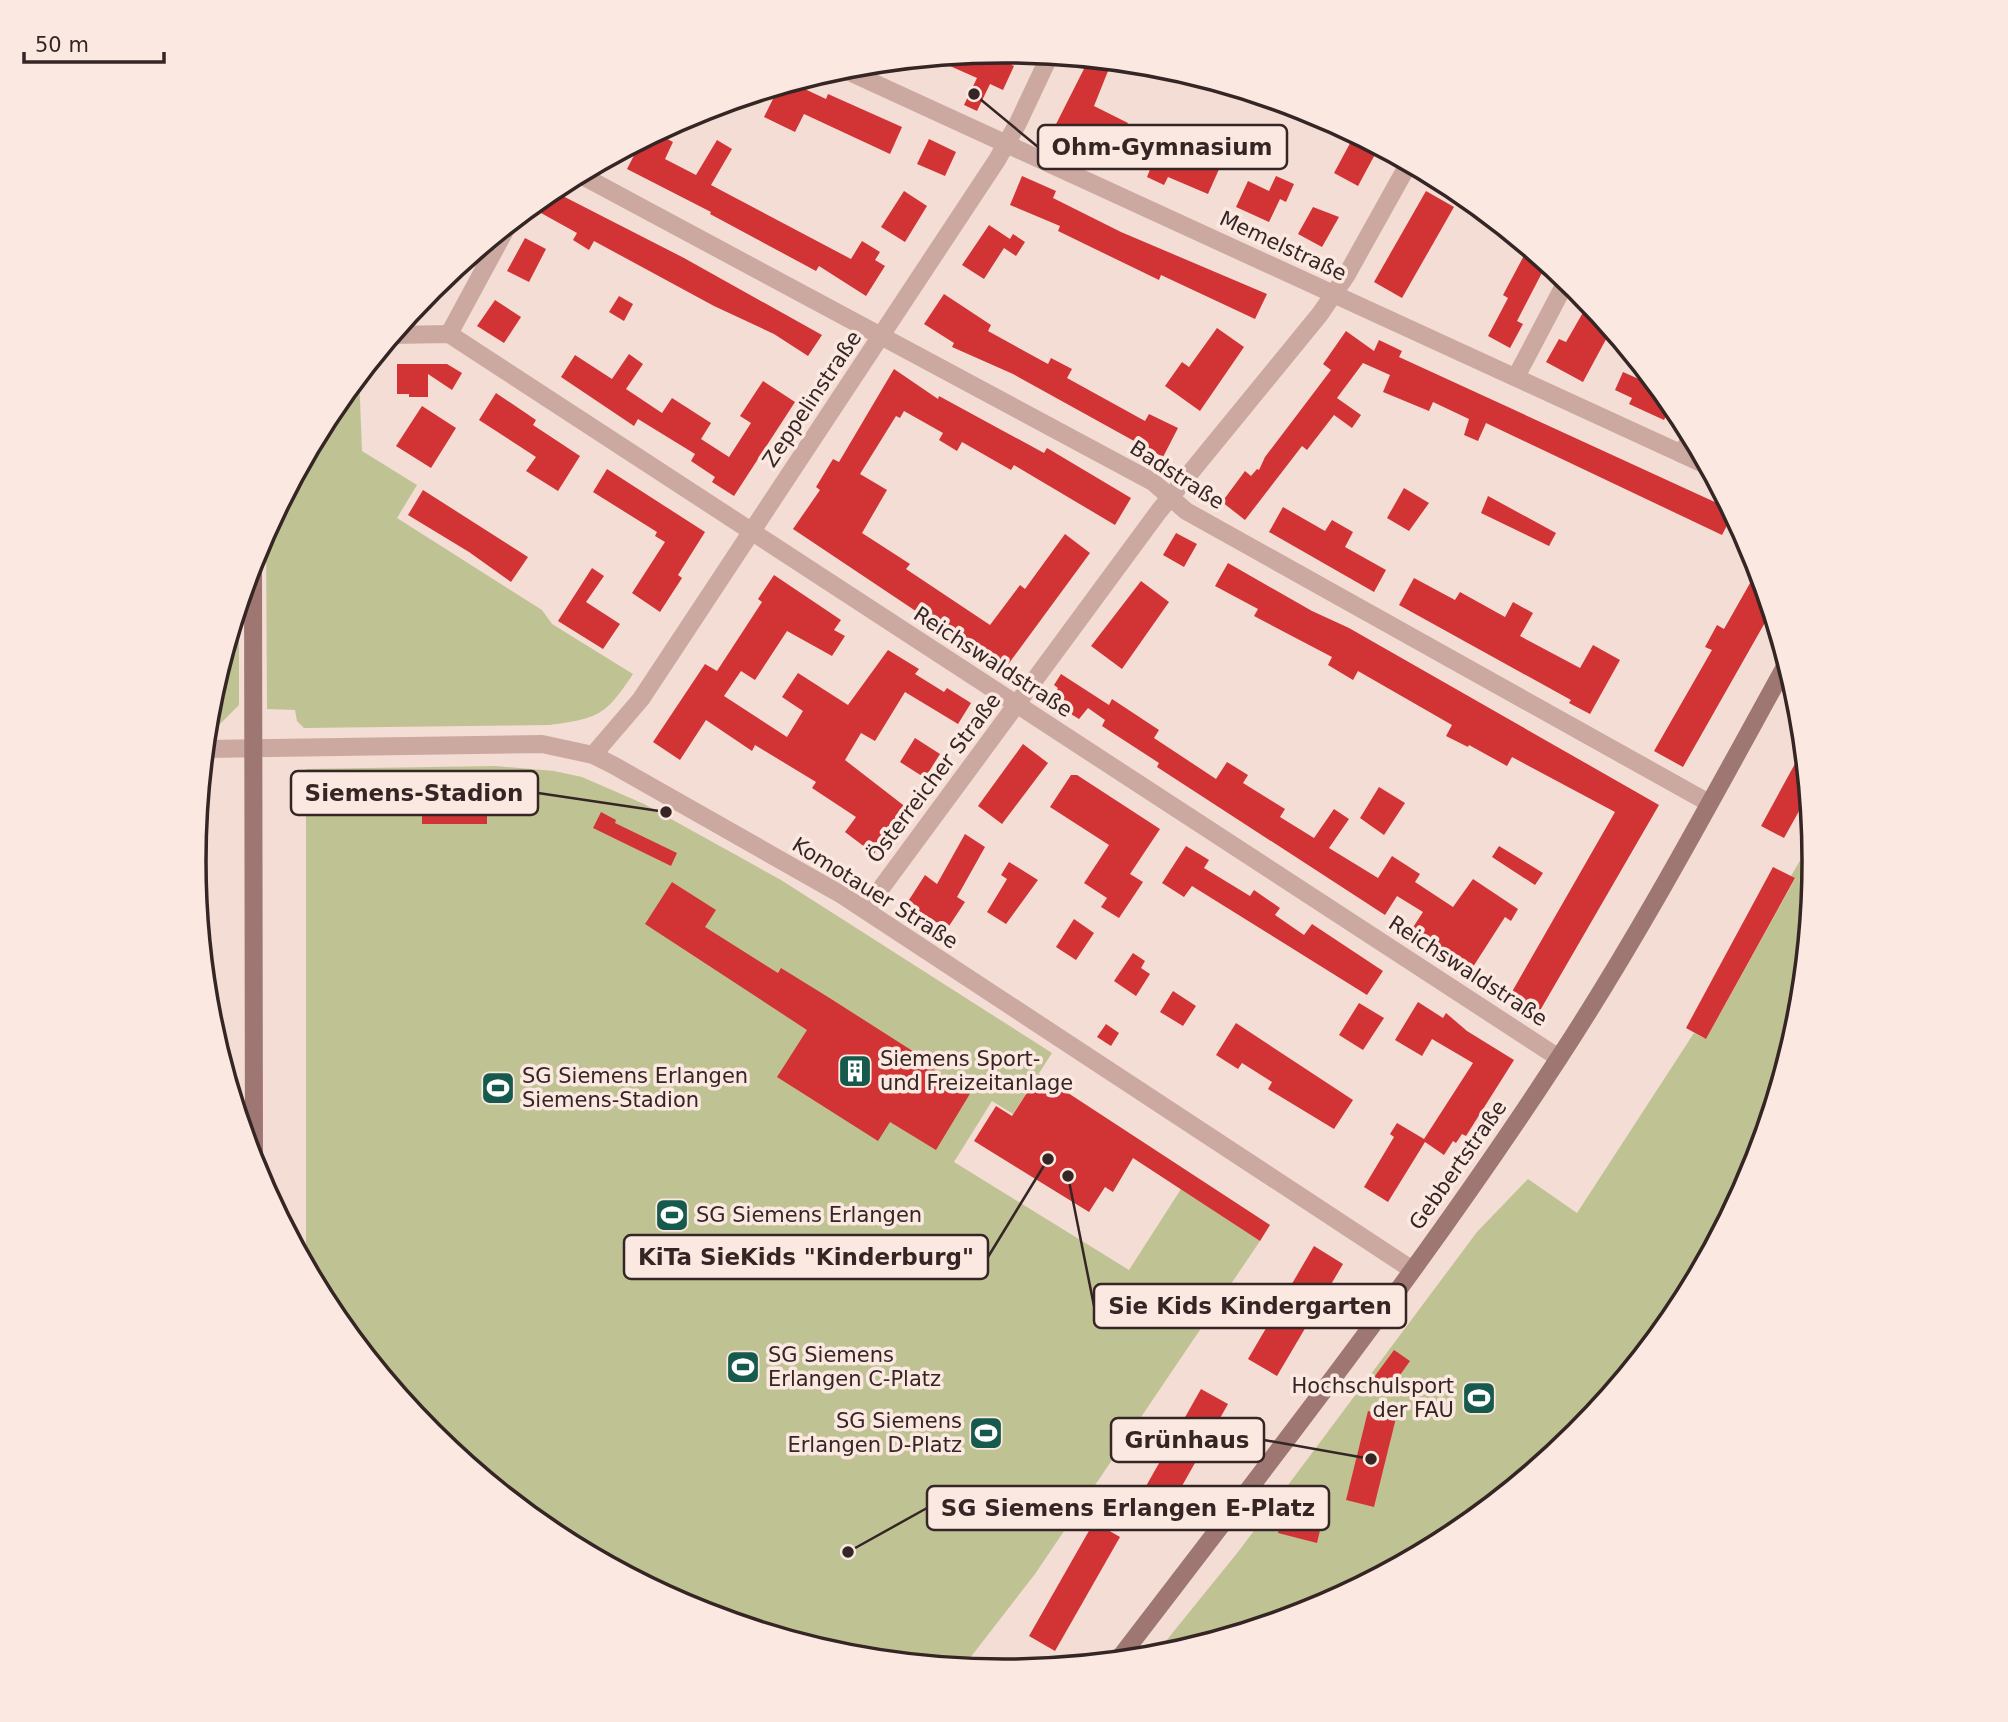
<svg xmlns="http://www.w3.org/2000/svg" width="2008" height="1722" font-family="'DejaVu Sans',sans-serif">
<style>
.green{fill:#bfc394}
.building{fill:#d23435}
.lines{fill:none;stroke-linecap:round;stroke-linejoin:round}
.street{stroke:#cca9a0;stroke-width:18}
.secondary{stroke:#9f7772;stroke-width:18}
.labels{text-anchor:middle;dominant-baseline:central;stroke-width:7;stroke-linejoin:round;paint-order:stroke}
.street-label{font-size:21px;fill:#352524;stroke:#fbe9e1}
.poi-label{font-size:21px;fill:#352524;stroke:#fbe9e1;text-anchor:start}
.rim{fill:none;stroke:#352524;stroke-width:3.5}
.leader{fill:none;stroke:#352524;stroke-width:2.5}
.callout-dot{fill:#352524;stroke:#fbe9e1;stroke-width:2.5}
.callout{fill:#fbe9e1;stroke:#352524;stroke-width:2.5}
.callout-label{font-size:23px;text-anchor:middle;font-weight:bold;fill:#352524}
</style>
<rect width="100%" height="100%" fill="#f3ddd5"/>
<g class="green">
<path d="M359,375L362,451L417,485L397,518L542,610L552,624L633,674C605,716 599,718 550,725L304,728L297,721L295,710L267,709L266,530L331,411Z"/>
<path d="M239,605V705L216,728L207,729L209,703Z"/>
<path d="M495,766L554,771L582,777L644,804L781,880L1052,1053L1013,1114L992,1101L954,1162L1129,1270L1181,1189L1260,1241L1035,1574L963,1667L846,1656L694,1609L554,1534L431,1434L330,1311L306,1265V769Z"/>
<path d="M1812,840L1814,861L1799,1019L1752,1171L1677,1311L1577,1434L1454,1535L1314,1610L1153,1657L1238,1552L1477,1232L1528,1179L1577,1213L1694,1033L1706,1039L1795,879L1791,876Z"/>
</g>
<g class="building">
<path d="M986,53L1014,66L1003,90L990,84L977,111L964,105L977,78L932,58Z"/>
<path d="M1089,59L1112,61L1094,106L1128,123L1126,126L1176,149L1186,126L1209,136L1199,159L1220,167L1208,194L1168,177L1164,185L1147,177L1151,167L1115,150L1109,161L1050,136Z"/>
<path d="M792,83L826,99L828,94L902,127L890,154L804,114L795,132L764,117L779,87Z"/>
<path d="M656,133L673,142L665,159L696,175L717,140L732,149L711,185L851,259L862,241L880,252L875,260L885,266L866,296L819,266L816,271L710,214L711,212L627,169L642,140Z"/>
<path d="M1355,134L1379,147L1358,186L1334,173Z"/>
<path d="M929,139L956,152L945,176L917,164Z"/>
<path d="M1022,176L1056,191L1053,198L1121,232L1267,294L1255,319L1161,275L1159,280L1058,231L1060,226L1010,205Z"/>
<path d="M1276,176L1294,184L1286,202L1280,199L1269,222L1236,207L1248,181L1269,191Z"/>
<path d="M553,191L684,258L822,335L808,356L774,334L714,306L594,241L589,250L573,240L577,233L541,213Z"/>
<path d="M904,191L927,206L905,242L881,227Z"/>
<path d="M1426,191L1454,207L1402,298L1374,282Z"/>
<path d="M1313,207L1339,217L1322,247L1298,234Z"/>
<path d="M989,225L1010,239L1013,234L1025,242L1016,256L1004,248L984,279L962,265Z"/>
<path d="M525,238L546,249L529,282L507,271Z"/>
<path d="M1528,248L1547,263L1517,321L1523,324L1510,348L1488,336L1508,298L1503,295Z"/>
<path d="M944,294L991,325L988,331L1048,364L1051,358L1072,369L1067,378L1145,421L1149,414L1178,428L1163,457L1013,374L952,347L954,343L924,324Z"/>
<path d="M619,296L633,304L624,321L609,312Z"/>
<path d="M495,300L521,317L504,343L477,326Z"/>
<path d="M1589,302L1611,330L1583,382L1546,362L1559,339L1566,342Z"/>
<path d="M1217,328L1244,347L1200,411L1165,386L1182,362L1189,367Z"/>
<path d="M1346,331L1374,351L1379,340L1402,351L1399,357L1730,509L1733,514L1722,535L1486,423L1478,441L1464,435L1469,419L1433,402L1429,411L1383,392L1390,375L1363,363L1337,398L1361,415L1352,428L1334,415L1307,450L1302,446L1245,520L1222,502L1245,471L1251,476L1257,469L1259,470L1265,457L1331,370L1323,364Z"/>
<path d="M629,354L643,364L626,389L662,413L672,398L711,423L701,439L729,457L751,423L740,416L763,381L795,402L734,496L712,482L715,477L691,461L695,454L638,419L634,426L561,377L575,355L612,379Z"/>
<path d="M397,364H447L462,373L452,390L428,374V397H409V394H397Z"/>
<path d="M894,369L938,399L939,396L1044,453L1047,448L1131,498L1115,525L1014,465L1011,470L962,442L957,451L939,440L943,433L904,411L900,418L896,416L860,474L887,490L862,533L910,564L906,569L990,625L1020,585L1025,589L1065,534L1090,553L1004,670L793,529L820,490L816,487L833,459L839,462Z"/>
<path d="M1623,372L1659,388L1672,404L1664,420L1629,404L1632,398L1615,390Z"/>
<path d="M496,393L536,420L533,425L580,456L558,491L526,471L536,457L479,420Z"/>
<path d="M422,406L456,428L431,468L396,446Z"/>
<path d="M607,469L705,532L678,575L682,578L660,612L632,593L665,542L655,536L657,532L593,492Z"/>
<path d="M1404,488L1429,503L1409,531L1387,518Z"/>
<path d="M423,490L528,557L511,582L469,552L408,515Z"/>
<path d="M1488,496L1556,533L1549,546L1481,513Z"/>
<path d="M1283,507L1325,531L1332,520L1353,532L1345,547L1386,570L1374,592L1269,532Z"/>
<path d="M1176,533L1197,544L1184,567L1163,555Z"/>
<path d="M1228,563L1312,611L1349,628L1659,805L1538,1014L1509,997L1615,812L1512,757L1507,766L1469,745L1468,747L1446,736L1452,725L1358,671L1353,680L1328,665L1332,657L1254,616L1258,609L1215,586Z"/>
<path d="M592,568L604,576L586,602L620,624L603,649L558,621Z"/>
<path d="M1758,569L1771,612L1683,767L1654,751L1712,650L1705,647L1717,625L1724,629Z"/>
<path d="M774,575L841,620L834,630L845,636L832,656L787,631L755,680L741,671L724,696L787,737L803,711L782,697L798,673L848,705L888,650L919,669L915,674L944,692L947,688L971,703L958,724L905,692L875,741L861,733L845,760L907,808L874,854L845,832L856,817L812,788L816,782L755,745L752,751L706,720L680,760L653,742L705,664L717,671L762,602L758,599Z"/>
<path d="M1414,578L1455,600L1460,592L1505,617L1513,602L1533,613L1520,636L1580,668L1593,645L1620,660L1590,714L1569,703L1571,700L1399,605Z"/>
<path d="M1141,581L1169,602L1122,669L1091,646Z"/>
<path d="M1061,674L1109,705L1112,699L1159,730L1154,738L1216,779L1227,762L1248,775L1243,783L1285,809L1280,817L1314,838L1334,809L1349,819L1329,848L1378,878L1392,856L1420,874L1415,882L1453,907L1473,879L1518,909L1511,921L1505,917L1471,970L1410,932L1423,912L1397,896L1385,915L1157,767L1159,763L1102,726L1105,720L1088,708L1079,719L1050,701L1058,688L1054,685Z"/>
<path d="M915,738L940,754L925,778L900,762Z"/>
<path d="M1023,744L1048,763L1002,824L978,806Z"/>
<path d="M1803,749L1808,795L1784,838L1761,826Z"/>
<path d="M1071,775H1077L1160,829L1130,874L1143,882L1119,918L1101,907L1107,898L1084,883L1109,845L1050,807Z"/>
<path d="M1379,787L1405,803L1384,835L1360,818Z"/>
<path d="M487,792V824H422V793Z"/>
<path d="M601,812L616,820L615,823L677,853L671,866L593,828Z"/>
<path d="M965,834L985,847L957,897L965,902L947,929L907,903L925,875L937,884Z"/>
<path d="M1186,846L1209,860L1204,868L1250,896L1254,890L1280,908L1275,915L1304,935L1312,924L1383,971L1367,995L1192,886L1184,897L1162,883Z"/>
<path d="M1499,846L1543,873L1535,885L1492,857Z"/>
<path d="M1009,862L1038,880L1006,924L987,912L1007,879L1001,875Z"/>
<path d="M1773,867L1795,878L1706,1039L1686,1028Z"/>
<path d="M672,882L716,910L705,927L778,973L781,968L828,997L933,1064L931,1068L971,1092L936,1150L890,1122L878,1141L777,1077L807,1030L645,924Z"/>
<path d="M1074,919L1094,933L1076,960L1056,947Z"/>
<path d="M1133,953L1145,961L1141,968L1150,974L1136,996L1114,981Z"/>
<path d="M1173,991L1196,1006L1183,1026L1160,1012Z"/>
<path d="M1418,1002L1443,1018L1446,1013L1467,1031L1514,1060L1466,1136L1462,1134L1456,1143L1453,1141L1444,1155L1425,1142L1388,1202L1364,1187L1394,1137L1390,1134L1397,1123L1424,1139L1473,1063L1432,1039L1422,1056L1395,1040Z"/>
<path d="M1359,1003L1384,1018L1363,1050L1339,1035Z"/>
<path d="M1236,1023L1353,1100L1334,1129L1268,1089L1272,1082L1242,1063L1238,1069L1216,1055Z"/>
<path d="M1106,1024L1119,1033L1111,1046L1097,1037Z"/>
<path d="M1039,1074L1270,1225L1260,1241L1133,1158L1113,1192L1105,1187L1089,1212L974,1141L996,1106L1012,1116Z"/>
<path d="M1314,1246L1343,1264L1277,1376L1248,1359Z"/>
<path d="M1394,1350L1410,1361L1385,1396L1369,1384Z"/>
<path d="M1201,1389L1228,1404L1168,1511L1141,1495Z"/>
<path d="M1368,1411L1396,1418L1374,1507L1346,1500Z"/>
<path d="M1285,1508L1323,1518L1317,1543L1278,1533Z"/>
<path d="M1094,1522L1120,1537L1055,1651L1029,1636Z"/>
</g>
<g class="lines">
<g class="street">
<path d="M841,68L1706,465"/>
<path d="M579,174L1153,482L1186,511L1709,803"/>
<path d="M449,334L508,225"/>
<path d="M392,335L449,334L1559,1058"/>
<path d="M1516,377L1567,280"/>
<path d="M1682,454L1691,436"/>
<path d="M205,749L542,744L593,755L613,765L842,895L1411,1269"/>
<path d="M593,755L641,699L997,160L1018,123L1050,55"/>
<path d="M865,910L1159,511L1320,314L1346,276L1409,163"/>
</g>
<g class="secondary">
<path d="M253,559L254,1166"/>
<path d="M1118,1660C1268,1464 1422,1268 1557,1061C1641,933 1713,797 1787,663"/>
</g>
</g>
<defs>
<g id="building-square" transform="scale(1.75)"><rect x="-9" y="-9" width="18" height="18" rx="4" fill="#165a4d" stroke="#fbe9e1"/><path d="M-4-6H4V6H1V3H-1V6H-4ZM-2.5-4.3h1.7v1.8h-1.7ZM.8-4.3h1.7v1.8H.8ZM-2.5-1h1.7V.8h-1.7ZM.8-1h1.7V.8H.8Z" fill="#fff"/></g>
<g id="stadium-square" transform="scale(1.75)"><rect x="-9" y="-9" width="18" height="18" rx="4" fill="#165a4d" stroke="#fbe9e1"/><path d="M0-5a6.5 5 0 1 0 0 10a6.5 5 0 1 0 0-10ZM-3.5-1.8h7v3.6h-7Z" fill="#fff"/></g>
</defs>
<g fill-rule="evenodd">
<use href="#building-square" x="855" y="1071"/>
<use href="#stadium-square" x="498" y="1088"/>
<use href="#stadium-square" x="672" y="1215"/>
<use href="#stadium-square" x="743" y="1367"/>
<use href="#stadium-square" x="1479" y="1398"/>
<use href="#stadium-square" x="986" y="1433"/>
</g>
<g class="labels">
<g class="street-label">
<text transform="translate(1283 246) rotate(25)">Memelstraße</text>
<text transform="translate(812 399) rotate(-56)">Zeppelinstraße</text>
<text transform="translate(1177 475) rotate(33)">Badstraße</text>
<text transform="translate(993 662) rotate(33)">Reichswaldstraße</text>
<text transform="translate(934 778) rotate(-53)">Österreicher Straße</text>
<text transform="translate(875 893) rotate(32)">Komotauer Straße</text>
<text transform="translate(1468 971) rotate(33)">Reichswaldstraße</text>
<text transform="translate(1458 1165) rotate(-55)">Gebbertstraße</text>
</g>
<g class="poi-label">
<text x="880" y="1059">Siemens Sport-<tspan x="880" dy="24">und Freizeitanlage</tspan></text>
<text x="522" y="1076">SG Siemens Erlangen<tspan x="522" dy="24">Siemens-Stadion</tspan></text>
<text x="696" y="1215">SG Siemens Erlangen</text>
<text x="768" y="1355">SG Siemens<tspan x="768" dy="24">Erlangen C-Platz</tspan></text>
<text x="1454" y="1386" text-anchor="end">Hochschulsport<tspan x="1454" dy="24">der FAU</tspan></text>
<text x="962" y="1421" text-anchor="end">SG Siemens<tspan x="962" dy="24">Erlangen D-Platz</tspan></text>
</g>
</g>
<path d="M0 0H2008V1722H0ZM206 861a798 798 0 1 1 1596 0a798 798 0 1 1-1596 0Z" fill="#fbe9e1" fill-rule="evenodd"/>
<path class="rim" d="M206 861a798 798 0 1 1 1596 0a798 798 0 1 1-1596 0Z"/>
<path class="leader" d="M974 94L1038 147M666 812L538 793M1048 1159L988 1257M1068 1176L1094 1306M1371 1459L1264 1440M848 1552L927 1508"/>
<g class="callout-dot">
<circle cx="974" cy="94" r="7"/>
<circle cx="666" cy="812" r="7"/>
<circle cx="1048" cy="1159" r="7"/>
<circle cx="1068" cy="1176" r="7"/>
<circle cx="1371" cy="1459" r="7"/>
<circle cx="848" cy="1552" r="7"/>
</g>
<g class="callout">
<rect x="1038" y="125" width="249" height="44" rx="7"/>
<rect x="291" y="771" width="247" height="44" rx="7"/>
<rect x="624" y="1235" width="364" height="44" rx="7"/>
<rect x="1094" y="1284" width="312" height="44" rx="7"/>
<rect x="1111" y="1418" width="153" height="44" rx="7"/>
<rect x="927" y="1486" width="402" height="44" rx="7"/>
</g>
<g class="callout-label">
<text x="1162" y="155">Ohm-Gymnasium</text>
<text x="414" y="801">Siemens-Stadion</text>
<text x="806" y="1265">KiTa SieKids "Kinderburg"</text>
<text x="1250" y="1314">Sie Kids Kindergarten</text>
<text x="1187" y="1448">Grünhaus</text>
<text x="1128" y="1516">SG Siemens Erlangen E-Platz</text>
</g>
<path d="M24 52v10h140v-10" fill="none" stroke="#352524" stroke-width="3.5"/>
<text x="35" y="52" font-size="21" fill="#352524" stroke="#fbe9e1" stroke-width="5" paint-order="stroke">50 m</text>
</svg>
